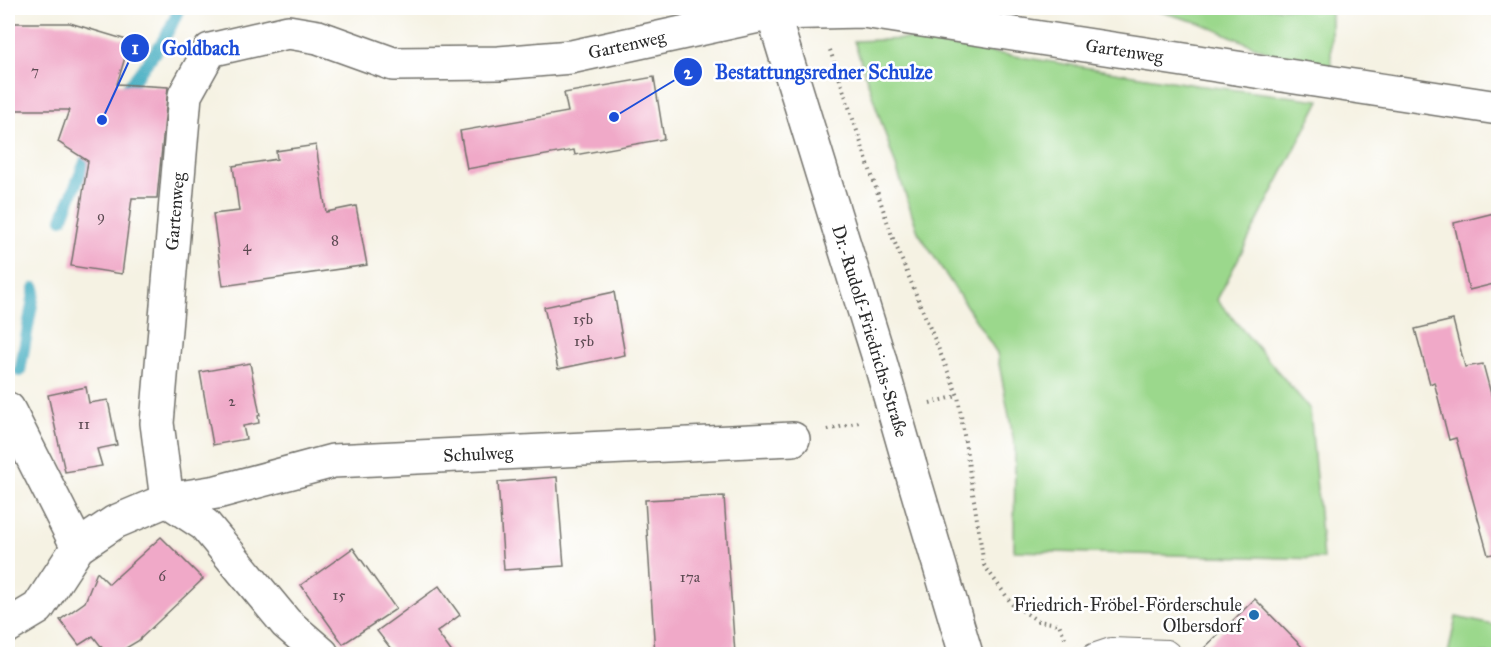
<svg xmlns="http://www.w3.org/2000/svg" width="1506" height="662" font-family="'IM FELL Great Primer',serif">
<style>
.green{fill:#9bd88c;stroke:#63825c;stroke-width:1.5}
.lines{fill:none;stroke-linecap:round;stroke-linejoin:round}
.stream{stroke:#40abbf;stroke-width:12}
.building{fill:#f0a9c8}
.lane-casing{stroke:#72716b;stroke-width:22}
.street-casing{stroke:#72716b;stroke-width:36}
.secondary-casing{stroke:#72716b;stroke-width:36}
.path{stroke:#72716b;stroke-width:4;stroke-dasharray:1.5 4.5;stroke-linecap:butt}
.lane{stroke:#fff;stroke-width:20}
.street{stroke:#fff;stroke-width:33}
.secondary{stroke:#fff;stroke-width:33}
.secondary-bridge-casing{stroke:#72716b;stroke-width:36;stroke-linecap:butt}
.secondary-bridge{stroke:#fff;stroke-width:33}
.poi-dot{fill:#1f6fb2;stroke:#fff;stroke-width:2}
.labels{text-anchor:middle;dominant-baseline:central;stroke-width:5;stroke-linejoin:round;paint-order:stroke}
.number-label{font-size:15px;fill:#5c4a52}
.street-label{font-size:18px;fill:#2b2b2b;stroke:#fff}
.poi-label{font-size:18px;fill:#2b2b2b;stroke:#fff;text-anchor:end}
.leader{fill:none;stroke:#1d4ed8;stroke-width:2}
.callout-dot{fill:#1d4ed8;stroke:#fff;stroke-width:2}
.mark-label{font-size:18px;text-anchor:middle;font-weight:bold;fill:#fff}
.callout-label{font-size:20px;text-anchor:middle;font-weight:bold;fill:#1d4ed8;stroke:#fff;stroke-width:5;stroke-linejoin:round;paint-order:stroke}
</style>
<rect width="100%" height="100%" fill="#fff"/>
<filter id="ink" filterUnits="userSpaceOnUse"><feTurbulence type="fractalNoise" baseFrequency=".0167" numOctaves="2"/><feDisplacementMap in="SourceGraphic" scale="12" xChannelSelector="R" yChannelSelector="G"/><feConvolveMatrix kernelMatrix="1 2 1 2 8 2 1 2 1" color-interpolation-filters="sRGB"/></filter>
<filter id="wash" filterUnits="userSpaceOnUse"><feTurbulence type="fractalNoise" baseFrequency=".008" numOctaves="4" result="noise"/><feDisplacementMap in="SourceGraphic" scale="24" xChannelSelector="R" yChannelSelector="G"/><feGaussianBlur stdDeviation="1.35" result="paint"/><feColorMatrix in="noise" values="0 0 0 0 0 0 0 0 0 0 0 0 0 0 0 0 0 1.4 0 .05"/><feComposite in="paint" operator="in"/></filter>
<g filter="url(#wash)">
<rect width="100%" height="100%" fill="#f5f2e3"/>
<g class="green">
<path d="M1147,8H1331V79L1200,23Z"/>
<path d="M908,39L1196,85L1320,100L1217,300L1310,409L1323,559L1014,551L1015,447L997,353L918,232L854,41Z"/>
<path d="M1456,617L1498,626V654H1448Z"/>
</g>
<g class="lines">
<g class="stream">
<path d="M120,97C143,68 166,43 179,8"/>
<path d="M62,219L92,145"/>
<path d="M20,371L35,288"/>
</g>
</g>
<g id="blocks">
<g class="building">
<path d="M8,23H70L130,41L117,84L168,87L157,198H132L122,274L71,266L88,161L58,142L69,110H8Z"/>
<path d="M654,77L664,139L575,155L574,150L467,169L460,131L568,112L564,93Z"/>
<path d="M316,145L326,212L356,206L367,265L223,286L213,214L239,211L233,166L277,159L276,151Z"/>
<path d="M1498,212V283L1469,290L1454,223Z"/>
<path d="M614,292L625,355L558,369L544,307Z"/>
<path d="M1453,320L1465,367L1483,364L1498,420V553L1488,555L1456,438L1449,440L1434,382L1430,384L1415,329Z"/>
<path d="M250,363L260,415L258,416L259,423L243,426L246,439L213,445L200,372Z"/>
<path d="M86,387L89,403L108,400L117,445L97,449L102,466L65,472L48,395Z"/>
<path d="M557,477L564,566L504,570L498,482Z"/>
<path d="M724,496L735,654H655L645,500Z"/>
<path d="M161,537L203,579L138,641L116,654H107L93,636L79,645L60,620L85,602L97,572L109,584Z"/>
<path d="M353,548L396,609L343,644L301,585Z"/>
<path d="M439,586L460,615L437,632L453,654H395L377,631Z"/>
<path d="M1255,599L1309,654H1198Z"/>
</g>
</g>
</g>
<g filter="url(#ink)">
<use href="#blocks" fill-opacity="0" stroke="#72716b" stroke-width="1.5"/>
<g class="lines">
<g class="lane-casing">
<path id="lane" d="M1093,654L1111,648L1167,650L1172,654"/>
</g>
<g class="street-casing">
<g id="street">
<path d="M8,409L78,547"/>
<path id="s1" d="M167,500L157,423L185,95L210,50L288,32L318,37L393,64L499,63L571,57L773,13L863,11L1498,108"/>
<path d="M167,500L205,525L286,623L322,654"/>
<path id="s2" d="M8,626L38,608L78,547L115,522L167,500L217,492L333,461L793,439"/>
</g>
</g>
<g class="secondary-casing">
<g id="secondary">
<path d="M771,8L879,358"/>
<path d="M910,466L966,654"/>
</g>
</g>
<g class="path">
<path d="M830,50L892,236L958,396L984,565L1012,604L1038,621L1059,624L1066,640"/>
<path d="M930,403L958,396"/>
<path d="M828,430L859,422"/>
</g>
<use href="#lane" class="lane"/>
<use href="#street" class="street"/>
<use href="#secondary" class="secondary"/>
<g class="secondary-bridge-casing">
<path id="secondary-bridge" d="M879,358L910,466"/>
</g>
<use href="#secondary-bridge" class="secondary-bridge"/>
</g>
</g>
<circle class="poi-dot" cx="1254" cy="615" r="6"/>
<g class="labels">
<g class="number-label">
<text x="35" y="71">7</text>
<text x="101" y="216">9</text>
<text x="335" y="240">8</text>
<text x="247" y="246">4</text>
<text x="583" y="319">15b</text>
<text x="584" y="341">15b</text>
<text x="232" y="401">2</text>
<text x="84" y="424">11</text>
<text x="162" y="576">6</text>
<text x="690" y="577">17a</text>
<text x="339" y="595">15</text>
</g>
<g class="street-label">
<text stroke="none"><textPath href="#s1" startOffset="884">Gartenweg</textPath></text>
<text stroke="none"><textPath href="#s1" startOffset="1388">Gartenweg</textPath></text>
<text stroke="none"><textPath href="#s1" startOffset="290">Gartenweg</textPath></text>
<text transform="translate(870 331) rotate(73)">Dr.-Rudolf-Friedrichs-Straße</text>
<text stroke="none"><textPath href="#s2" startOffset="525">Schulweg</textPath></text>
</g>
<g class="poi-label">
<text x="1242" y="605">Friedrich-Fröbel-Förderschule<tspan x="1242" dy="21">Olbersdorf</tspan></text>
</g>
</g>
<path class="leader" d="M102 120L135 48M614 117L688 72"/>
<g class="callout-dot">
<circle cx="102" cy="120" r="6"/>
<circle cx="614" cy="117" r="6"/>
<circle cx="135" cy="48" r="15"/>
<circle cx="688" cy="72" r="15"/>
</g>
<g class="mark-label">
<text x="135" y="54">1</text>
<text x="688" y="79">2</text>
</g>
<g class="callout-label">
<text x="201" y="55">Goldbach</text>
<text x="824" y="79">Bestattungsredner Schulze</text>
</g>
<rect width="1506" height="662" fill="none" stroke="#fff" stroke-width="30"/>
</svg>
